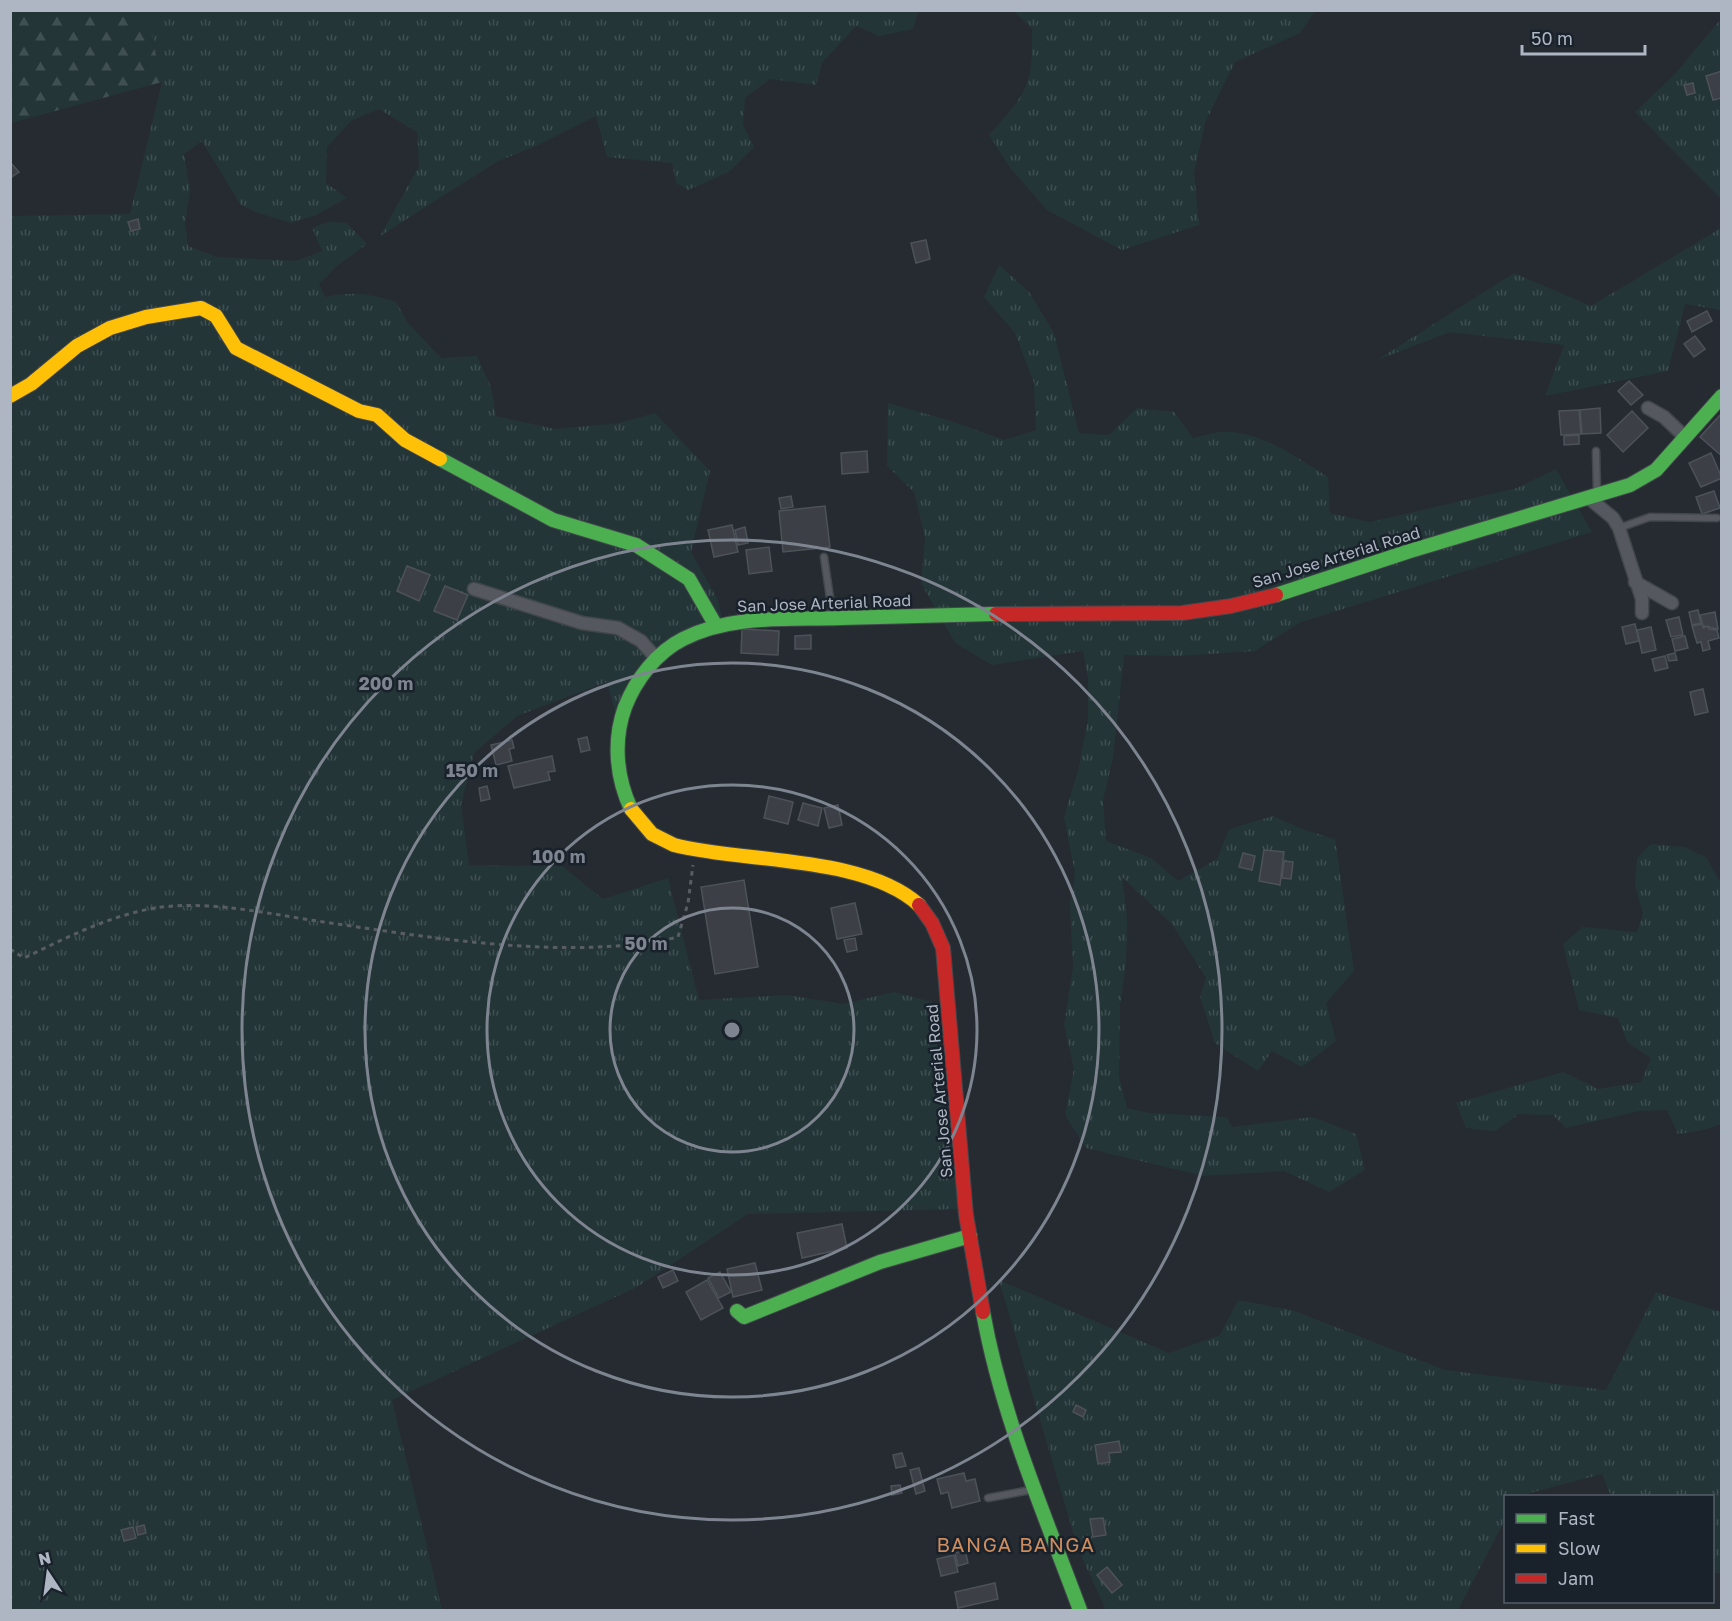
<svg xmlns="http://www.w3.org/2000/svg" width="1732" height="1621" font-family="'Golos Text',sans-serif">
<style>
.grass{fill:url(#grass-tufts)}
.forest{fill:url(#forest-firs)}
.building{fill:#3c4046;stroke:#4d5259;stroke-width:1.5}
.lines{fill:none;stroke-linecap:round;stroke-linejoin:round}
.lane-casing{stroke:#42474c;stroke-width:9}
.street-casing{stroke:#42474c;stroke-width:15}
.fast-casing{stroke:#42474c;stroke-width:16}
.slow-casing{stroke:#42474c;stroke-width:16}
.jam-casing{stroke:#42474c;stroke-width:16}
.path{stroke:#585d63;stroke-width:3;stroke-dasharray:4.5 4.5;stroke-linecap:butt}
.lane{stroke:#55595f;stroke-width:6}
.street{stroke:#55595f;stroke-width:12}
.fast{stroke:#4caf50;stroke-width:14}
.slow{stroke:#ffc107;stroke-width:14}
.jam{stroke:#c62828;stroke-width:14}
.ring{fill:none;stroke:#7e8590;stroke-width:3}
.labels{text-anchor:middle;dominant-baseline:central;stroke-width:5;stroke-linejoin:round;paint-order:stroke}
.street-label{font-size:16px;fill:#aeb6c3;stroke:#19212b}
.quarter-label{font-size:20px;letter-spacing:1.5px;fill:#cf8c5d;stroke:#19212b}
.centre{fill:#7e8590;stroke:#19212b;stroke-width:3}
.ring-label{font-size:18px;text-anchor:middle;font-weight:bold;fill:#7e8590;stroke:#19212b;stroke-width:5;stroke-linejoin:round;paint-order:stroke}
</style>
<defs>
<pattern id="grass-tufts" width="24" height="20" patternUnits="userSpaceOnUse" patternTransform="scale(1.5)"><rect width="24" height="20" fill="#233537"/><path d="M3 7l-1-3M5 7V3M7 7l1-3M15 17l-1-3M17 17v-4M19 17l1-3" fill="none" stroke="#405052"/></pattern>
<pattern id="forest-firs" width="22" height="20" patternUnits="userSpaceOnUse" patternTransform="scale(1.5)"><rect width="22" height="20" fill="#233537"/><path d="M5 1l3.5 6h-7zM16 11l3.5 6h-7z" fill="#405052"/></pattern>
</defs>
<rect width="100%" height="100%" fill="#252b31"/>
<g class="grass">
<path d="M146,11H918L913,29L879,36L856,26L822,63L816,85L770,79L745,98L743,125L754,147L729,172L688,190L676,183L672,163L607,157L596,116L536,146L498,161L380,236L419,166L417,132L379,109L351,121L327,147L326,183L347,198L316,215L291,223L255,212L240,204L202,141L184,154L190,190L185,223L188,246L217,257L296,261L322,251L312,228L328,222L347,223L367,244L337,266L319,284L325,297C352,291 371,294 396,302L408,323L441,358L477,356L491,387L496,416L555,429L619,423L655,413L710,471L691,552L718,600L723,625L656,658L619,727L607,682L517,716L474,753L461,805L469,865L562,866L603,899L668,878L699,1000L787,995L843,1004L894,992L932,1002L960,1209L748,1214L637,1287L392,1400L442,1610H11L10,216L130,214L162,82Z"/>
<path d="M1014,11H1315L1300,33L1235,62L1205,123L1194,173L1199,225L1122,250L1047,210L1011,169L989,135C1027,92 1033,88 1032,29Z"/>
<path d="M1721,19V199L1635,112L1674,75Z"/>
<path d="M1721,228V310L1685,304L1668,371L1545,396L1564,345L1450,332L1377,360L1514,273L1591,306Z"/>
<path d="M999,265L1029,292L1054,333L1079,433L1109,435L1137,408L1174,412L1193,438C1202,436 1211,433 1220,432C1259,429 1297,458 1328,477L1330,513L1370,522L1517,488L1556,469L1592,532L1301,622L1255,651L1181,656L1124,655L1113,758L1103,800L1106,841L1151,858L1178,881L1217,859L1229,829L1273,816L1305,830L1335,839L1354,971L1326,1003L1336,1041L1302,1067L1272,1051L1258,1071L1215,1043L1200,997L1206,978L1172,924L1122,877L1127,917L1126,962L1120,1006L1119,1076L1127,1108L1149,1113L1226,1117L1232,1127L1313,1117L1356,1134L1365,1170L1329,1192L1284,1171L1204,1176L1086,1148L1065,1115L1074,1069L1064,1025L1073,967L1070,904L1075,874L1064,817L1079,767L1088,719V679L1083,651L992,665L955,643L921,583L925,537L914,492L887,466L888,403L954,422L1004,440L1036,430L1034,383L1015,333L984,297Z"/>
<path d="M1651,844L1684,847L1706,857L1721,884V1124L1704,1130L1678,1134L1667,1110L1639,1111L1566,1128L1553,1115L1519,1114L1495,1131L1466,1128L1456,1103L1563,1072L1598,1089L1641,1082L1651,1058L1627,1042L1618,1018L1579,1010L1563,944L1583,927L1637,932L1643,914L1635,885L1637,858Z"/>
<path d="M999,1280L1169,1353L1220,1335L1238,1300L1292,1310L1445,1370L1606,1390L1656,1292L1721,1312V1573H1713L1712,1496H1611L1602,1474L1518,1496H1506L1505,1520L1458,1610H1106L1078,1549Z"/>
</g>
<path class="forest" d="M11,10L146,11L162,82L11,123Z"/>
<g class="building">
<path d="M1722,71V98L1713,100L1706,76Z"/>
<path d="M1693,83L1695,93L1687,95L1684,85Z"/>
<path d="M10,162L19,172L10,178Z"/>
<path d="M138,219L140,229L131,231L128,222Z"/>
<path d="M926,240L930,259L916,263L911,243Z"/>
<path d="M1707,311L1712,321L1692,332L1687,321Z"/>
<path d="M1695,336L1705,349L1694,357L1684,344Z"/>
<path d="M1629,381L1643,395L1631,405L1618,391Z"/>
<path d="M1600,408L1601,433L1582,434L1580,410Z"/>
<path d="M1579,410L1581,434L1561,435L1559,411Z"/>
<path d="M1632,411L1648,428L1623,452L1607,435Z"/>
<path d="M1722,413V456L1700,437Z"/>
<path d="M1579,435V444L1564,445V436Z"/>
<path d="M867,451L868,472L842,474L841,453Z"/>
<path d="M1711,453L1722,478L1701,487L1689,463Z"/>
<path d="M1714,491L1720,508L1702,514L1696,497Z"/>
<path d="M791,496L793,507L781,509L779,498Z"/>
<path d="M825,506L830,547L783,552L779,511Z"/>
<path d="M732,525L738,552L714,557L708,530Z"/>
<path d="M745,527L748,543L738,545L735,530Z"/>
<path d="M769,547L772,571L749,574L746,550Z"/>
<path d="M407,566L430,575L419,601L397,591Z"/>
<path d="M445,586L468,595L457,620L434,611Z"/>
<path d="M1698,610L1701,623L1692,625L1689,612Z"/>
<path d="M1715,612L1718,629L1703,626L1700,615Z"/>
<path d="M1679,617L1683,635L1671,637L1666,620Z"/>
<path d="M1635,624L1639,641L1626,644L1622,627Z"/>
<path d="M1702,624L1703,628L1708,626L1709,629L1717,630L1719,638L1708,641L1710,649L1703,651L1701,642L1697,643L1692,626Z"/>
<path d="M1651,627L1656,650L1642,653L1637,630Z"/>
<path d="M742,629L779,631L778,655L741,653Z"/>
<path d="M811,635V649H795V636Z"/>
<path d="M1685,636L1688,648L1675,651L1672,639Z"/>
<path d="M1675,653L1677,660L1669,661L1667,655Z"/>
<path d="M1665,656L1668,668L1655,671L1652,659Z"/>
<path d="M1703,689L1708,712L1695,715L1690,692Z"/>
<path d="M587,737L590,750L581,752L578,739Z"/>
<path d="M512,740L514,748L509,749L512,761L496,765L491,745Z"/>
<path d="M552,756L555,771L548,772L550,780L514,788L508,766Z"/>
<path d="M487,786L490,799L481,801L479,788Z"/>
<path d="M769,796L793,802L788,824L764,818Z"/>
<path d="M803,803L822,808L818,826L798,820Z"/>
<path d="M838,805L842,825L829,828L824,808Z"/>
<path d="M1264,850L1284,852L1280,885L1259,881Z"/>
<path d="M1243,853L1255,856L1252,870L1239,867Z"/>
<path d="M1284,861L1293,862L1291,879L1282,878Z"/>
<path d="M744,880L758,967L715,974L701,887Z"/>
<path d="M855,903L862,934L837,939L831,908Z"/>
<path d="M855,938L857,950L847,952L844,940Z"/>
<path d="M842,1224L847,1248L802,1258L797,1233Z"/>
<path d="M755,1263L762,1290L733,1297L727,1269Z"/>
<path d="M673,1270L678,1281L663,1288L658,1277Z"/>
<path d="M720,1272L731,1292L719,1298L708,1278Z"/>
<path d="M707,1280L723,1308L701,1320L686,1292Z"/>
<path d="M1076,1405L1086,1410L1083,1417L1073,1412Z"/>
<path d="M1119,1441L1121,1452L1109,1453L1110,1462L1098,1464L1095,1445Z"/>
<path d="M902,1453L906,1466L896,1468L893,1455Z"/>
<path d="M919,1468L925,1491L916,1494L910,1470Z"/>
<path d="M964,1473L966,1481L975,1479L980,1501L952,1508L948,1492L941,1494L937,1479Z"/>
<path d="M900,1485L902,1493L892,1495L891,1486Z"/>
<path d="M1103,1518L1106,1535L1093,1537L1090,1519Z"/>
<path d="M144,1525L146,1533L138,1535L136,1527Z"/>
<path d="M133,1527L136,1538L124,1541L121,1530Z"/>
<path d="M965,1550L968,1563L958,1566L955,1553Z"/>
<path d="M954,1555L958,1572L941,1576L937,1559Z"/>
<path d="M1107,1567L1122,1585L1112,1593L1097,1575Z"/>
<path d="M995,1583L998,1599L958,1608L955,1592Z"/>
</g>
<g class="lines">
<g class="lane-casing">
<g id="lane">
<path d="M1596,451L1597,493"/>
<path d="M1619,528L1650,517L1717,518"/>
<path d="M824,557L833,618"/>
<path d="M988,1498L1031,1490"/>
</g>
</g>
<g class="street-casing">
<g id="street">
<path d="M1648,408L1664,417L1685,437"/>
<path d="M1590,499L1613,518L1619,528L1642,599V613"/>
<path d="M1635,582L1672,603"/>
<path d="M474,589L582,623L618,628L641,641L656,658"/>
</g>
</g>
<g class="fast-casing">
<g id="fast">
<path d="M440,459L553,520L636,545L689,579L716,626"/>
<path d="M1276,595L1410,551L1630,485L1656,470L1722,396"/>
<path d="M631,809C616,777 613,740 625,707C636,679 657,652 683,639C731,614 789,620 841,618C892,617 944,615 996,614"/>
<path d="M737,1311L744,1317L880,1262L970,1236"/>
<path d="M983,1312C1001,1414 1044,1513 1080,1610"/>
</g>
</g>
<g class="slow-casing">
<g id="slow">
<path d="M10,396L31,384L77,346L110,328L146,317L201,308L216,316L236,348L359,411L377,415L405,440L440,459"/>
<path d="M631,809L652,834L674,845C744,863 864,855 919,905"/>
</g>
</g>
<g class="jam-casing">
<g id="jam">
<path d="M996,614L1182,613L1231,606L1276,595"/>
<path d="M919,905L932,923L943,948L966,1215L983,1312"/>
</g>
</g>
<path class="path" d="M10,949L24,958C66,938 108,916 155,908C208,900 264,913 317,921C428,937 568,962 678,937L688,903L693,865"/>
<use href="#lane" class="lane"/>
<use href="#street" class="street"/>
<use href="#fast" class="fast"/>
<use href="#slow" class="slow"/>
<use href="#jam" class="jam"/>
</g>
<g class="ring">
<circle cx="732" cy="1030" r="122"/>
<circle cx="732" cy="1030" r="245"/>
<circle cx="732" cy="1030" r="367"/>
<circle cx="732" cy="1030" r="490"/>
</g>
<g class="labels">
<g class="street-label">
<text transform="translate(1336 557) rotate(-17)">San Jose Arterial Road</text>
<text transform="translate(824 603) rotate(-2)">San Jose Arterial Road</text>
<text transform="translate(939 1091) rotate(-95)">San Jose Arterial Road</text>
</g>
<g class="quarter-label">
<text x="1016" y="1544">BANGA BANGA</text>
</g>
</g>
<circle cx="732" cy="1030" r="9" class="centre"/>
<g class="ring-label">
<text x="386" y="690">200 m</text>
<text x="472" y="777">150 m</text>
<text x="559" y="863">100 m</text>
<text x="646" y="950">50 m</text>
</g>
<rect width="1732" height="1621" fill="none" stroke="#aeb6c3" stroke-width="24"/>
<rect x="1504" y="1495" width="210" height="108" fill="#19212b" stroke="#555d68" stroke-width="1.5"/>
<rect x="1516" y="1514" width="30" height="9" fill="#4caf50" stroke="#555d68" stroke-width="1.5"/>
<text x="1558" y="1525" font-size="18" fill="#aeb6c3">Fast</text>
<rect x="1516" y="1544" width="30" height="9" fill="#ffc107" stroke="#555d68" stroke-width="1.5"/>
<text x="1558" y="1555" font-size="18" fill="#aeb6c3">Slow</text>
<rect x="1516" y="1574" width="30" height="9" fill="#c62828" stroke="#555d68" stroke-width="1.5"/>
<text x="1558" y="1585" font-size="18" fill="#aeb6c3">Jam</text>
<g transform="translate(48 1573) rotate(347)" stroke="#19212b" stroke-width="4.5" paint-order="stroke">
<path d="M0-4.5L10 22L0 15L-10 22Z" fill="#aeb6c3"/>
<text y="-9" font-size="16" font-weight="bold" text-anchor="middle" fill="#aeb6c3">N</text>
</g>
<path d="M1522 45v9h123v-9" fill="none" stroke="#aeb6c3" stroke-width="3"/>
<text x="1531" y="45" font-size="18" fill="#aeb6c3" stroke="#19212b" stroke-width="4.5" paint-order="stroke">50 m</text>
</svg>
